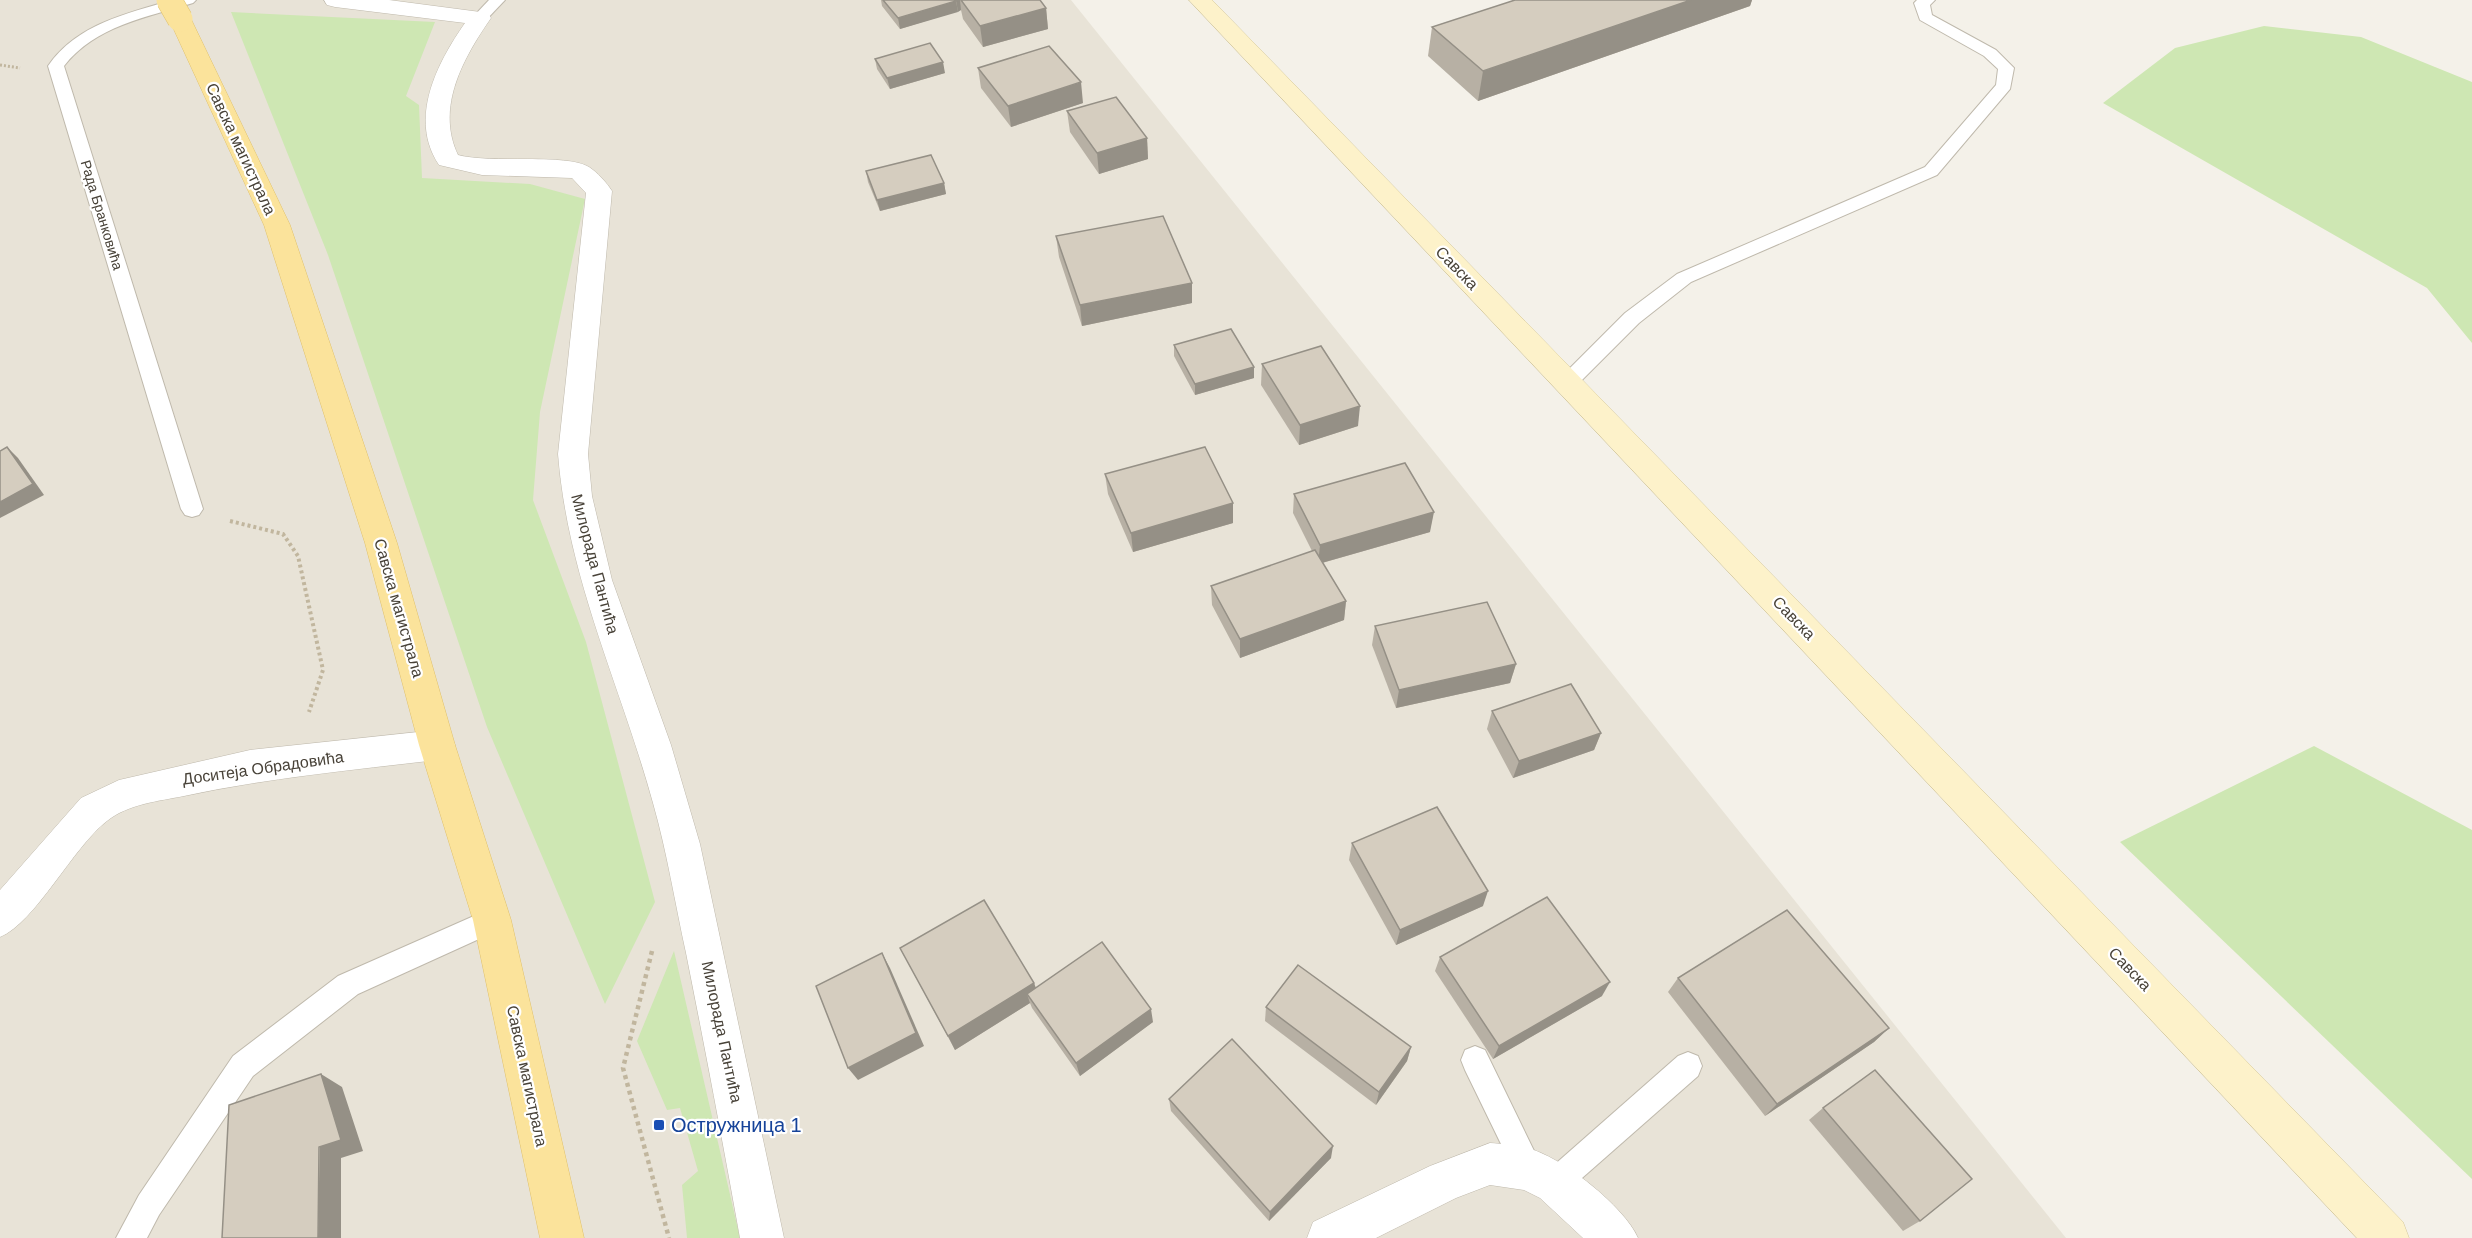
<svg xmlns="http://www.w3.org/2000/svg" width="2472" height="1238" font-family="Helvetica,sans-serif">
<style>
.residential{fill:#e8e3d7}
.green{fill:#cee7b3}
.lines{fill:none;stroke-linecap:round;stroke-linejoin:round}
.lane-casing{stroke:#bfb9ac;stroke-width:2}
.street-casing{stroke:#bfb9ac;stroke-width:1}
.secondary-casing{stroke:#d2c69a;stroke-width:1}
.primary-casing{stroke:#e0c16b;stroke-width:1}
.path-far2{stroke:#c1b69e;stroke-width:3;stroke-dasharray:2 2;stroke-linecap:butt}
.path-far1{stroke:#c1b69e;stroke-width:4;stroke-dasharray:3 3;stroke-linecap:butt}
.path{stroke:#c1b69e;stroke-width:4.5;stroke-dasharray:4 4;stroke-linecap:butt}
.lane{fill:#fff;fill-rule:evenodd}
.street{fill:#fff;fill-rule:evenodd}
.secondary{fill:#fdf2ca;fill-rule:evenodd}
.primary{fill:#fbe39b;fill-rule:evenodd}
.primary-bridge-casing{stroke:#e0c16b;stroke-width:26;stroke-linecap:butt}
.primary-bridge{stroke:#fbe39b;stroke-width:25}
.wall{fill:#b7b0a4}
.shaded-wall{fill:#959086}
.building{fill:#d5cdbf;stroke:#959086;stroke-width:1.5}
.transit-dot{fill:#1a4fb4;stroke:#fff;stroke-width:2}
.labels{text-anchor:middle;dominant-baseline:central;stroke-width:4.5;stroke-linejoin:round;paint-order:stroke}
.far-street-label{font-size:14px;fill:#484238;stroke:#fff}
.street-label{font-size:16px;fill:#484238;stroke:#fff}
.near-transit-label{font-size:20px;fill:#164399;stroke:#fff;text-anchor:start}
</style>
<rect width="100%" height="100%" fill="#f4f1e9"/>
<path class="residential" d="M0,0H1071L2066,1238H0Z"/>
<g class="green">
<path d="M231,12L435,22L406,96L419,105L422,178L530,184L585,199L540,412L533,500L586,642L655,902L605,1004L487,727L328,255Z"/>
<path d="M2264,26L2361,37L2472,82V343L2427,288L2103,103L2175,48Z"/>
<path d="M2314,746L2472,830V1179L2120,842Z"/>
<path d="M674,951L740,1238H687L682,1185L698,1171L680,1108L667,1110L637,1041Z"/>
</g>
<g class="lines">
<g class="lane-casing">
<g id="lane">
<path d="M172,0H196L193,3C147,17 95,26 64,66L203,509L199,515L192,517L185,515L181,509L48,66C77,24 126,14 172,0Z"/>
<path d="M489,0H505L485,21H475L472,18Z"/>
<path d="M1917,0H1935L1930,5L1932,15L1996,50L2014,68L2010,89L1937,175L1691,282L1639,323L1574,388H1560L1557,383L1560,378L1625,313L1677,274L1925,167L1996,85L1998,69L1984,56L1920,20L1914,3Z"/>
<path d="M492,908L501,911L505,920L501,929L358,994L253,1076L159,1215L147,1238H116L139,1195L233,1056L338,976Z"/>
<path d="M1475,1046L1485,1050L1538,1159L1543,1169L1538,1179L1528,1184L1518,1179L1465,1070L1461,1060L1465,1050Z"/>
<path d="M1688,1052L1698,1056L1702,1066L1698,1076L1565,1193L1555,1198L1545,1193L1540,1183L1545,1173L1678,1056Z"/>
</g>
</g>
<g class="street-casing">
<g id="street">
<path d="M324,0H389L488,13L491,18C464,57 435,107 458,155C491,164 566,153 589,167C597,172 607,183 612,191L588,454L592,496L612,580L671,745L700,844L784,1238H740C723,1143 705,1048 686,953C675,903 667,852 653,803C620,683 568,580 558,454L586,193L572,178L482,175L439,165C408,119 437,63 465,23L335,7L327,5Z"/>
<path d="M437,730L449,734L455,745L449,756L437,760C352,770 268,778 184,796C159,801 128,804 107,821C73,847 35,923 0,937V890L81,798L119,780L250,750Z"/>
<path d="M1490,1143C1502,1144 1516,1145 1527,1148C1561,1156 1625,1207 1638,1238H1583L1540,1198L1524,1190L1490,1185L1456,1198L1376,1238H1307L1313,1222L1430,1166Z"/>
</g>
</g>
<g class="secondary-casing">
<path id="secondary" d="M1189,0H1212L2403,1222L2409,1238H2357Z"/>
</g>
<g class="primary-casing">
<path id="primary" d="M180,12L188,14L191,19L290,225L397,543L455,745L511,920L584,1238H540L473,920L419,745L365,543L264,225L169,19L172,14Z"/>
</g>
<path class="path-far2" d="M0,65L20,68"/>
<path class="path-far1" d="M230,521L283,534L298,556L323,670L309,712"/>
<path class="path" d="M652,951L623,1068L669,1238"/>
<use href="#lane" class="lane"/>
<use href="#street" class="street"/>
<use href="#secondary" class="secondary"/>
<use href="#primary" class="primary"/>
<g class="primary-bridge-casing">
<path id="primary-bridge" d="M169,0L180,19"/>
</g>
<use href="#primary-bridge" class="primary-bridge"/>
</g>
<g class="wall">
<path d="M881,0H1040L1046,8L1048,29L983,47L963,19L961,10L900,29L882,6Z"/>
<path d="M1515,0H1752L1750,6L1478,101L1428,56L1432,27Z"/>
<path d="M875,59L945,73L890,89L877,69Z"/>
<path d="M978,68L1083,103L1011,127L981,88Z"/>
<path d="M1067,111L1147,138L1148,159L1099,174L1070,132Z"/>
<path d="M866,171L944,183L946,194L880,211L868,182Z"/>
<path d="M1056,236L1192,283V303L1082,326L1059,257Z"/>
<path d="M1174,345L1254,378L1195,395L1174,356Z"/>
<path d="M1262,364L1358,426L1299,445L1261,385Z"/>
<path d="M1105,474L1233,523L1133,552L1108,494Z"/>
<path d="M1294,494L1430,532L1322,563L1346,601L1344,620L1240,658L1212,605L1211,586L1312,551L1293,513Z"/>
<path d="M1375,626L1516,664L1510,683L1396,708L1372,645Z"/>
<path d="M1492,711L1601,733L1594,750L1513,778L1487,729Z"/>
<path d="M1352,843L1483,906L1396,945L1349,860Z"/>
<path d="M900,948L1034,983L1036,988L1153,1022L1080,1076L1032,1008L1030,1003L955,1050Z"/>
<path d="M1440,957L1602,996L1493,1059L1435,971Z"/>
<path d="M1678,978L1889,1028L1874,1042L1765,1116L1668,992Z"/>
<path d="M1266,1007L1411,1047L1407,1061L1376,1105L1265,1021Z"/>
<path d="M1169,1099L1331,1158L1269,1221L1171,1111Z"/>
<path d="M1823,1108L1920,1221L1903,1231L1809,1120Z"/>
</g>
<g class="shaded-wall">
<path d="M956,0H960L961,10L958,12Z"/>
<path d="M1691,0H1752L1750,6L1478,101L1483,71Z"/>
<path d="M956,1L958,12L900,29L898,18Z"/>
<path d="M1046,8L1048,29L983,47L980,26Z"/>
<path d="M943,62L945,73L890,89L887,78Z"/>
<path d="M1081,82L1083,103L1011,127L1008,106Z"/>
<path d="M1147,138L1148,159L1099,174L1097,153Z"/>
<path d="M944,183L946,194L880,211L877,200Z"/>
<path d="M1192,283V303L1082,326L1080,305Z"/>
<path d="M1254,367V378L1195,395V384Z"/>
<path d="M1360,406L1358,426L1299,445L1300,425Z"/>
<path d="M7,447L18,458L44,495L0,518V502Z"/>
<path d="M1233,503V523L1133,552L1131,533Z"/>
<path d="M1434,512L1430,532L1318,564L1320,545Z"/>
<path d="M1346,601L1344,620L1240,658V639Z"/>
<path d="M1516,664L1510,683L1396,708L1399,690Z"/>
<path d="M1601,733L1594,750L1513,778L1519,761Z"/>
<path d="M1488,891L1483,906L1396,945L1400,930Z"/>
<path d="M882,953L890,968L924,1046L858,1080L848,1068Z"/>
<path d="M1610,982L1602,996L1493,1059L1499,1046Z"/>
<path d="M1034,983L1039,998L1027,994L1030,1003L955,1050L948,1036Z"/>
<path d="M1151,1009L1153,1022L1080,1076L1076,1063Z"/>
<path d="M1889,1028L1874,1042L1765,1116L1777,1104Z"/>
<path d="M1411,1047L1407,1061L1376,1105L1379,1092Z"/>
<path d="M321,1074L342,1087L363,1151L341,1158V1238H318Z"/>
<path d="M1333,1146L1331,1158L1269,1221L1270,1212Z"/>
</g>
<g class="building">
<path d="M883,0H955L956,1L898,18Z"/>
<path d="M961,0H1040L1046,8L980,26Z"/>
<path d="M1515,0H1691L1483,71L1432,27Z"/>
<path d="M930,43L943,62L887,78L875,59Z"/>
<path d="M1049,46L1081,82L1008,106L978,68Z"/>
<path d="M1116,97L1147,138L1097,153L1067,111Z"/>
<path d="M931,155L944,183L877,200L866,171Z"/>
<path d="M1163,216L1192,283L1080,305L1056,236Z"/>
<path d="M1231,329L1254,367L1195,384L1174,345Z"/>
<path d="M1321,346L1360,406L1300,425L1262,364Z"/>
<path d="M7,447L33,484L0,502V451Z"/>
<path d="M1205,447L1233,503L1131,533L1105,474Z"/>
<path d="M1405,463L1434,512L1320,545L1294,494Z"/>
<path d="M1315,550L1346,601L1240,639L1211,586Z"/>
<path d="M1487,602L1516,664L1399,690L1375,626Z"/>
<path d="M1571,684L1601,733L1519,761L1492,711Z"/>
<path d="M1437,807L1488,891L1400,930L1352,843Z"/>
<path d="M1547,897L1610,982L1499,1046L1440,957Z"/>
<path d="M984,900L1034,983L948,1036L900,948Z"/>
<path d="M1787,910L1889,1028L1777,1104L1678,978Z"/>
<path d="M1102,942L1151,1009L1076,1063L1027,994Z"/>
<path d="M882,953L916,1033L848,1068L816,986Z"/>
<path d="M1298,965L1411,1047L1379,1092L1266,1007Z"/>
<path d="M1232,1039L1333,1146L1270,1212L1169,1099Z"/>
<path d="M1875,1070L1972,1179L1920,1221L1823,1108Z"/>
<path d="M321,1074L341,1140L319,1147L318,1238H222L229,1105Z"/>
</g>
<rect class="transit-dot" x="653" y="1119" width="12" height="12" rx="3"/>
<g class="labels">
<g class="far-street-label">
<text transform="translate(102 215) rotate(73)">Рада Бранковића</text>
</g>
<g class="street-label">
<text transform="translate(241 149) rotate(65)">Савска магистрала</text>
<text transform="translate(1457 268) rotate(46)">Савска</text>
<text transform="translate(595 564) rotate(75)">Милорада Пантића</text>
<text transform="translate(399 608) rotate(74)">Савска магистрала</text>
<text transform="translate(1794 618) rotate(46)">Савска</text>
<text transform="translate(263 768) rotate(-8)">Доситеја Обрадовића</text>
<text transform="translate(2130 969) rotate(46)">Савска</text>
<text transform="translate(722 1032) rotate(78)">Милорада Пантића</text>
<text transform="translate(527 1076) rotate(78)">Савска магистрала</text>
</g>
<g class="near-transit-label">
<text x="671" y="1125">Остружница 1</text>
</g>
</g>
</svg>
